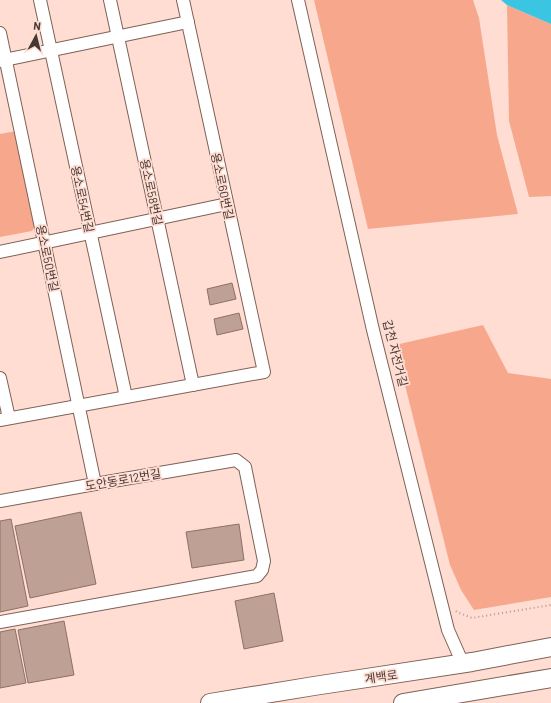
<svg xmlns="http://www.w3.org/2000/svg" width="551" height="703" font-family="Barlow,'Noto Sans KR',sans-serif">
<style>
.green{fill:#f7a88c}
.water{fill:#3ac6e3}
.building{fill:#bfa095;stroke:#8d7066}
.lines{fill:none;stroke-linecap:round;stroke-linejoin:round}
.minor-casing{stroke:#7e6157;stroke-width:14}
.primary-casing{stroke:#7e6157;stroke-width:20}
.path{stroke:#b29991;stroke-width:2;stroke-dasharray:1 3;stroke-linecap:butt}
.minor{stroke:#fff;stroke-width:12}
.primary{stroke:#fff;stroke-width:18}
.labels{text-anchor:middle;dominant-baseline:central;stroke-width:3.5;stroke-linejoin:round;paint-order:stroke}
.street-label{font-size:12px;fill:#463935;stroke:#ffddd2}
</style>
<rect width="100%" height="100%" fill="#ffddd2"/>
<g class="green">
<path d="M314,0H473L479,18L497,135L518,214L368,229Z"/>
<path d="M507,5L551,24V196L529,197L509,121Z"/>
<path d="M16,131L37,224L32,231L0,237V134Z"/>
<path d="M483,325L508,373L551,379V597L474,610L461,590L450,565L395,345Z"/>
</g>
<path class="water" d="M501,0H551V24L507,5Z"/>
<g class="building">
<path d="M232,283L236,299L210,305L207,289Z"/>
<path d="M239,313L243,329L217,335L214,319Z"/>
<path d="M81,512L96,584L30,598L15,526Z"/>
<path d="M11,519L28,606L0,612V521Z"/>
<path d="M239,524L244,560L192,568L186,532Z"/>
<path d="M274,593L283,641L244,649L235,601Z"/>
<path d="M64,621L74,675L28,683L18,630Z"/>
<path d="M15,629L26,683L0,688V632Z"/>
</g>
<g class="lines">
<g class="minor-casing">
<g id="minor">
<path d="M40,0L126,397"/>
<path d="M110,0L193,385"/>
<path d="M298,0L373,330L448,630L463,664"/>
<path d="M0,33L95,484"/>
<path d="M0,61L188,22"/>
<path d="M0,252L227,204"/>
<path d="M0,378L9,418"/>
<path d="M0,420L264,372L183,0"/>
<path d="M0,501L95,484L236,460L245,467L264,561L262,570L257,576L0,622"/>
</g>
</g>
<g class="primary-casing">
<g id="primary">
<path d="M210,703L314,686L472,662L551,647"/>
<path d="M403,703L551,678"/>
</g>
</g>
<path class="path" d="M456,611L457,612L472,618L551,605"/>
<use href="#minor" class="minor"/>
<use href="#primary" class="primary"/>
</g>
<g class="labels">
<g class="street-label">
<text transform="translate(223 186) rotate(78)">용소로60번길</text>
<text transform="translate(152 192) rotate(78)">용소로58번길</text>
<text transform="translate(83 199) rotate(78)">용소로54번길</text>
<text transform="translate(48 258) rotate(78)">용소로50번길</text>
<text transform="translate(396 353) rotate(76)">갑천 자전거길</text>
<text transform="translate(123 479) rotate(-10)">도안동로12번길</text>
<text transform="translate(381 676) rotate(-8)">계백로</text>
</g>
</g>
<g transform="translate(36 36) rotate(7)" stroke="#ffddd2" stroke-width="3" paint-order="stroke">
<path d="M0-3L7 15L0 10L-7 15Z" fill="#463935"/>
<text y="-6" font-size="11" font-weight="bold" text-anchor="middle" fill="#463935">N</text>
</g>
</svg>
